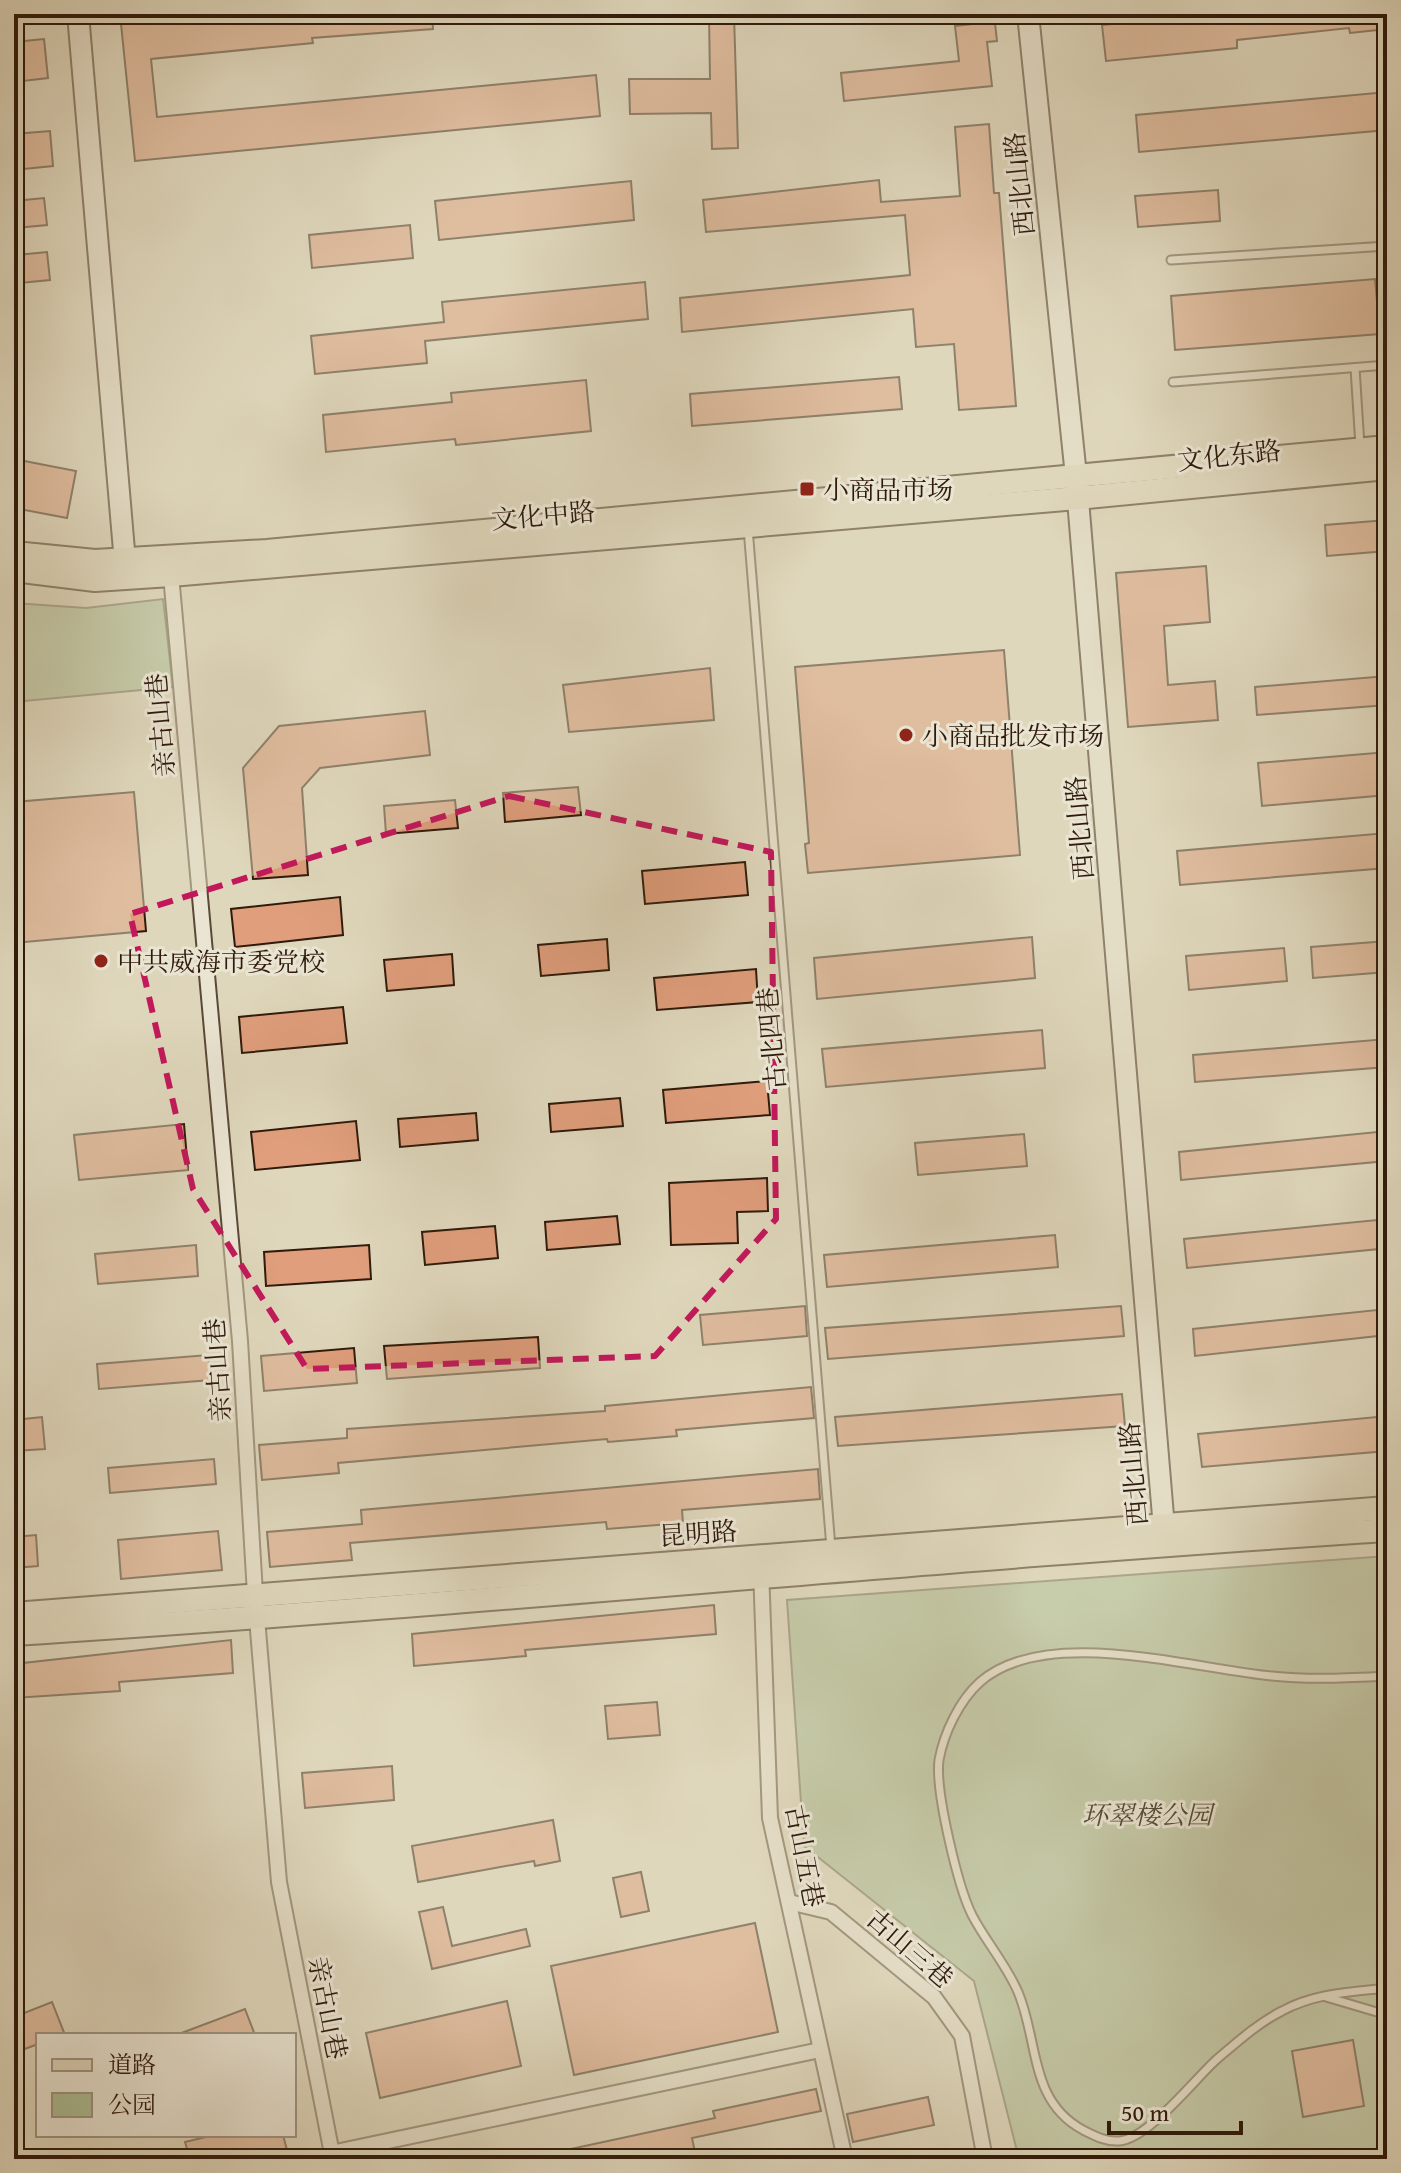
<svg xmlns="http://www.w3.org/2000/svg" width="1401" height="2173" font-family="'Gentium Book Plus','Noto Serif SC',serif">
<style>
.green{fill:#acbf95;stroke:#6e6c50;stroke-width:2}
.building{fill:#e09e7c;stroke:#2f1a0b;stroke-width:2}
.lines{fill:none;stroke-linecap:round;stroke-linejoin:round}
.lane-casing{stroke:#5b4937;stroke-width:11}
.street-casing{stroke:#5b4937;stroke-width:18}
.secondary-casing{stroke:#2f1a0b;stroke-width:24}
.primary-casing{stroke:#2f1a0b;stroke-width:26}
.lane{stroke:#eae5d3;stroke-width:7}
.street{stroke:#eae5d3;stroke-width:14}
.secondary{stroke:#eae5d3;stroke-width:20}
.primary{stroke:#dfd7bc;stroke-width:22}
.marked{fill:none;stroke:#c2185b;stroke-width:6;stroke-dasharray:16 10;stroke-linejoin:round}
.poi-dot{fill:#8f2418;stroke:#eae5d3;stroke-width:3}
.labels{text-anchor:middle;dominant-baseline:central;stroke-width:6;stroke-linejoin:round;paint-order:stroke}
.street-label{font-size:26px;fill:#2f1a0b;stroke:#eae5d3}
.poi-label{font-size:26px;fill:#2f1a0b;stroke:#eae5d3;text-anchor:start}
.park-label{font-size:26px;font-style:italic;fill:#544c34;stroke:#eae5d3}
</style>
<rect width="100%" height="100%" fill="#dfd7bc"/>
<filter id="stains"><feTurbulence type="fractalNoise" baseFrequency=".0025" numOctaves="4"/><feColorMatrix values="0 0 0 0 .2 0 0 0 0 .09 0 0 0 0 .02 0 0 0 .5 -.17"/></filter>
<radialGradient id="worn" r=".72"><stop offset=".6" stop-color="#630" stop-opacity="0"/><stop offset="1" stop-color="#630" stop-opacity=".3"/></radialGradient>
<g class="green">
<path d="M163,599L173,687L14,702V603L86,608Z"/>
<path d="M1387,1556V2159H1019L974,1981L804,1846L787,1600Z"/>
</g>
<g class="building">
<path d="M120,14H432L433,29L312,38L313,43L151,59L157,117L596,75L600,116L135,161Z"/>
<path d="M709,14H734L738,148L712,149L711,113L630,114L629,79H710Z"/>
<path d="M971,14H994L997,41L987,42L992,86L844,101L841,73L959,61L955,26L972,24Z"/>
<path d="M1213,14H1387V29L1350,33L1349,28L1237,40V48L1106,61L1102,25Z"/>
<path d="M44,39L48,78L14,82V42Z"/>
<path d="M1387,92V130L1139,152L1136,115Z"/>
<path d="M989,124L994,193H999L1016,406L959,410L954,344L916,347L913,309L682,332L680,298L910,275L905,215L706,232L703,200L879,180L881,202L960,196L955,127Z"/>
<path d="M50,131L53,166L14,170V134Z"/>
<path d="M631,181L634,220L439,240L435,201Z"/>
<path d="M1218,190L1220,221L1138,227L1135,196Z"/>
<path d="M44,198L47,225L16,228L14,201Z"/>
<path d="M410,225L413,258L312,268L309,235Z"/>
<path d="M47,252L50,280L20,283L17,255Z"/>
<path d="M1375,279L1380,334L1175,350L1171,296Z"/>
<path d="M645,282L648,319L425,341L427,363L315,374L311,336L444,322L442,302Z"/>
<path d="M899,377L902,409L692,426L690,394Z"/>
<path d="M586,380L591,431L456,445L455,439L326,452L323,415L452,402L451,393Z"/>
<path d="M14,459L76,471L67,518L14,508Z"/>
<path d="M1387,520V551L1327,556L1325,525Z"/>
<path d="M1206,566L1210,622L1164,626L1168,685L1215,681L1218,720L1128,727L1116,573Z"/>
<path d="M1004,650L1020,855L808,873L805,844L809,843L795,667Z"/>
<path d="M710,668L714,720L569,732L563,685Z"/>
<path d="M1387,676V705L1257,715L1255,687Z"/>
<path d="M425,711L430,755L320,768L302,788L308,875L253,879L243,768L279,726Z"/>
<path d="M1387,752V795L1262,806L1258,763Z"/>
<path d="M578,787L581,815L505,822L503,793Z"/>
<path d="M134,792L146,931L14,943V802Z"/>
<path d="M455,800L458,828L386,834L384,806Z"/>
<path d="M1387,833V868L1180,885L1177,851Z"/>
<path d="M745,862L748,895L645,904L642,871Z"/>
<path d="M340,897L343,935L235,947L231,909Z"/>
<path d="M1032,937L1035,978L817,999L814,958Z"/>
<path d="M607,939L609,970L541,976L538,945Z"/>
<path d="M1387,941V972L1313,978L1311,947Z"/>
<path d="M1284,948L1287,981L1189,990L1186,956Z"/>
<path d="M452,954L454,985L387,991L384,960Z"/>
<path d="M756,969L758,1002L657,1010L654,978Z"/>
<path d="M343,1007L347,1043L242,1053L239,1017Z"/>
<path d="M1042,1030L1045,1068L826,1087L822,1049Z"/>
<path d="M1387,1039V1067L1195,1082L1193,1055Z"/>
<path d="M767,1081L770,1115L666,1123L663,1090Z"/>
<path d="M620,1098L623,1126L551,1132L549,1104Z"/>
<path d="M476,1113L478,1140L400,1147L398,1119Z"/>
<path d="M356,1121L360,1160L255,1170L251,1132Z"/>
<path d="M184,1124L188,1170L79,1180L74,1135Z"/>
<path d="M1387,1131V1161L1181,1180L1179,1152Z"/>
<path d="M1024,1134L1027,1166L918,1175L915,1143Z"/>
<path d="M767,1178L768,1211L737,1212L738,1243L671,1245L669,1183Z"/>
<path d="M617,1216L620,1244L547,1250L545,1222Z"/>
<path d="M1377,1220L1379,1249L1187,1268L1184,1239Z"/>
<path d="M495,1226L498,1258L425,1265L422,1232Z"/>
<path d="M1055,1235L1058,1267L827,1287L824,1255Z"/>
<path d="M196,1245L198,1276L98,1284L95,1254Z"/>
<path d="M369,1245L371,1279L266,1286L264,1252Z"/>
<path d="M805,1306L807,1336L703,1345L700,1315Z"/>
<path d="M1121,1306L1124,1336L828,1359L825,1328Z"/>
<path d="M1387,1309V1335L1195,1356L1193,1329Z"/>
<path d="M538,1337L540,1368L387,1379L384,1346Z"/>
<path d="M354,1348L357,1383L264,1391L261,1356Z"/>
<path d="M208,1355L211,1380L99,1389L97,1364Z"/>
<path d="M811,1387L814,1418L676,1430L677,1436L608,1442L607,1439L338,1463L339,1473L262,1480L259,1445L347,1438V1429L605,1411V1406Z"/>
<path d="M1122,1394L1125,1426L838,1446L835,1417Z"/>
<path d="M1387,1416V1451L1202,1467L1198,1434Z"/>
<path d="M42,1417L45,1449L14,1451V1420Z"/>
<path d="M214,1459L216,1484L110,1493L108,1468Z"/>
<path d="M818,1469L820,1499L682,1510L683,1523L607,1529L606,1522L350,1543L352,1560L270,1567L267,1532L362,1524L361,1510Z"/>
<path d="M218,1531L222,1570L121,1579L118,1540Z"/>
<path d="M36,1535L38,1566L14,1568V1537Z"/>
<path d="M714,1605L716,1634L525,1650L526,1656L414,1666L412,1634Z"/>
<path d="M231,1640L233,1673L119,1682L120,1691L14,1698V1664Z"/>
<path d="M657,1702L660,1735L608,1739L605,1706Z"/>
<path d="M392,1766L394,1800L305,1808L302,1773Z"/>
<path d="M553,1820L560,1861L535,1866L534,1861L418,1882L412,1846Z"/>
<path d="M641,1872L649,1911L621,1917L613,1878Z"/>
<path d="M443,1907L452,1946L526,1929L530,1946L432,1969L419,1912Z"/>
<path d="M755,1923L778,2032L574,2075L551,1966Z"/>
<path d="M507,2001L521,2066L380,2098L366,2033Z"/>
<path d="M52,2002L65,2035H38V2044L14,2053V2017Z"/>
<path d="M245,2009L255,2035H180L179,2034Z"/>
<path d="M1353,2040L1364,2106L1303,2117L1292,2051Z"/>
<path d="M816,2089L821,2111L692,2138L696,2157L553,2159L552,2153L715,2118L713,2111Z"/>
<path d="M928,2097L934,2125L853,2142L847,2114Z"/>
<path d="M214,2135H283L287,2150L251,2159H190L185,2142Z"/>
</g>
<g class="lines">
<g class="lane-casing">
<g id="lane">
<path d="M1171,260L1387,246"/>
<path d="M1355,368L1360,446"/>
<path d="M1173,382L1387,365"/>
<path d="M748,528L831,1548"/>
<path d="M1387,1676C1349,1678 1310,1680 1272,1676C1193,1669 1046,1624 980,1682C959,1701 944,1733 939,1760C935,1791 958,1887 972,1915C986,1942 1006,1964 1018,1992C1039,2042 1029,2101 1083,2130C1095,2136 1106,2142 1119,2141C1148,2139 1194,2080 1216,2060C1236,2043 1258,2023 1282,2011C1315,1993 1351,1992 1387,1988"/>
<path d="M1326,1997L1387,2015"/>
</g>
</g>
<g class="street-casing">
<g id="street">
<path d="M171,575L240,1341L255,1594L279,1882L333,2159"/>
<path d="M761,1569L770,1818L845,2159"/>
<path d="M789,1902L831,1912L934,1997L962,2036L985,2159"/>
<path d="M331,2153L820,2050"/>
</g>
</g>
<g class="secondary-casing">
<g id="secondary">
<path d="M78,14L126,574"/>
<path d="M1028,14L1076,476L1165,1540"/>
</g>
</g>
<g class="primary-casing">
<g id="primary">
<path d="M14,553L95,561L267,551L1387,447"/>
<path d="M14,570L95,580L171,575L1077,498L1387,468"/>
<path d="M14,1614L1387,1508"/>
<path d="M14,1634C472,1605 929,1559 1387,1530"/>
</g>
</g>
<use href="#lane" class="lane"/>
<use href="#street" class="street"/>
<use href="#secondary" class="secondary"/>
<use href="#primary" class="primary"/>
</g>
<path d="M0 0H1401V2173H0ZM509,796L771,852L776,1219L655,1356L307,1369L193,1189L130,914Z" fill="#dfd7bc" fill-opacity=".55" fill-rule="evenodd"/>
<path class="marked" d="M509,796L771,852L776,1219L655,1356L307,1369L193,1189L130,914Z"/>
<g class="poi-dot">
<rect x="799" y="481" width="16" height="16" rx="4"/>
<circle cx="906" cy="735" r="8"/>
<circle cx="101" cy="961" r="8"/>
</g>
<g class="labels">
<g class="street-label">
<text transform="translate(1019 184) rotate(-96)">西北山路</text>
<text transform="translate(1229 455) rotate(-6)">文化东路</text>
<text transform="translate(543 515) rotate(-5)">文化中路</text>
<text transform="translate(160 725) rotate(-95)">亲古山巷</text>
<text transform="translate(1079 828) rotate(-95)">西北山路</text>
<text transform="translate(771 1039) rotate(-95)">古北四巷</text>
<text transform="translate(217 1370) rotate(-94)">亲古山巷</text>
<text transform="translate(1133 1474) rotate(-95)">西北山路</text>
<text transform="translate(698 1533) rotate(-4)">昆明路</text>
<text transform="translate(805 1856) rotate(79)">古山五巷</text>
<text transform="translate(910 1948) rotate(41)">古山三巷</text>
<text transform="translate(328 2008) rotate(79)">亲古山巷</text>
</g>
<g class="poi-label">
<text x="823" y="489">小商品市场</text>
<text x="922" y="735">小商品批发市场</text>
<text x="117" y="961">中共威海市委党校</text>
</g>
<g class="park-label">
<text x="1147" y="1814">环翠楼公园</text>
</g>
</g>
<rect width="1401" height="2173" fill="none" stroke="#dfd7bc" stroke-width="48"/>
<rect x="16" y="16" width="1369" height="2141" fill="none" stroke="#2f1a0b" stroke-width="4"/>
<rect x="24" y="24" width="1353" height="2125" fill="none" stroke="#2f1a0b" stroke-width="2"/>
<rect x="36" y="2033" width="260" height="104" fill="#eae5d3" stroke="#9f9483" stroke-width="2"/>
<rect x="52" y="2059" width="40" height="12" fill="#dfd7bc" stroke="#9f9483" stroke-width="2"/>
<text x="108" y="2073" font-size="24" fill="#2f1a0b">道路</text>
<rect x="52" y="2093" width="40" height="24" fill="#acbf95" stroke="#9f9483" stroke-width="2"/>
<text x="108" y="2113" font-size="24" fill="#2f1a0b">公园</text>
<path d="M1109 2121v12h132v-12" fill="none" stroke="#2f1a0b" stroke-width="4"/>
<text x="1121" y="2121" font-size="24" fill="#2f1a0b" stroke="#eae5d3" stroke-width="6" paint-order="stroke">50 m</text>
<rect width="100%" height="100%" filter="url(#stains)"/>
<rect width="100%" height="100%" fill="url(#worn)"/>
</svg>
